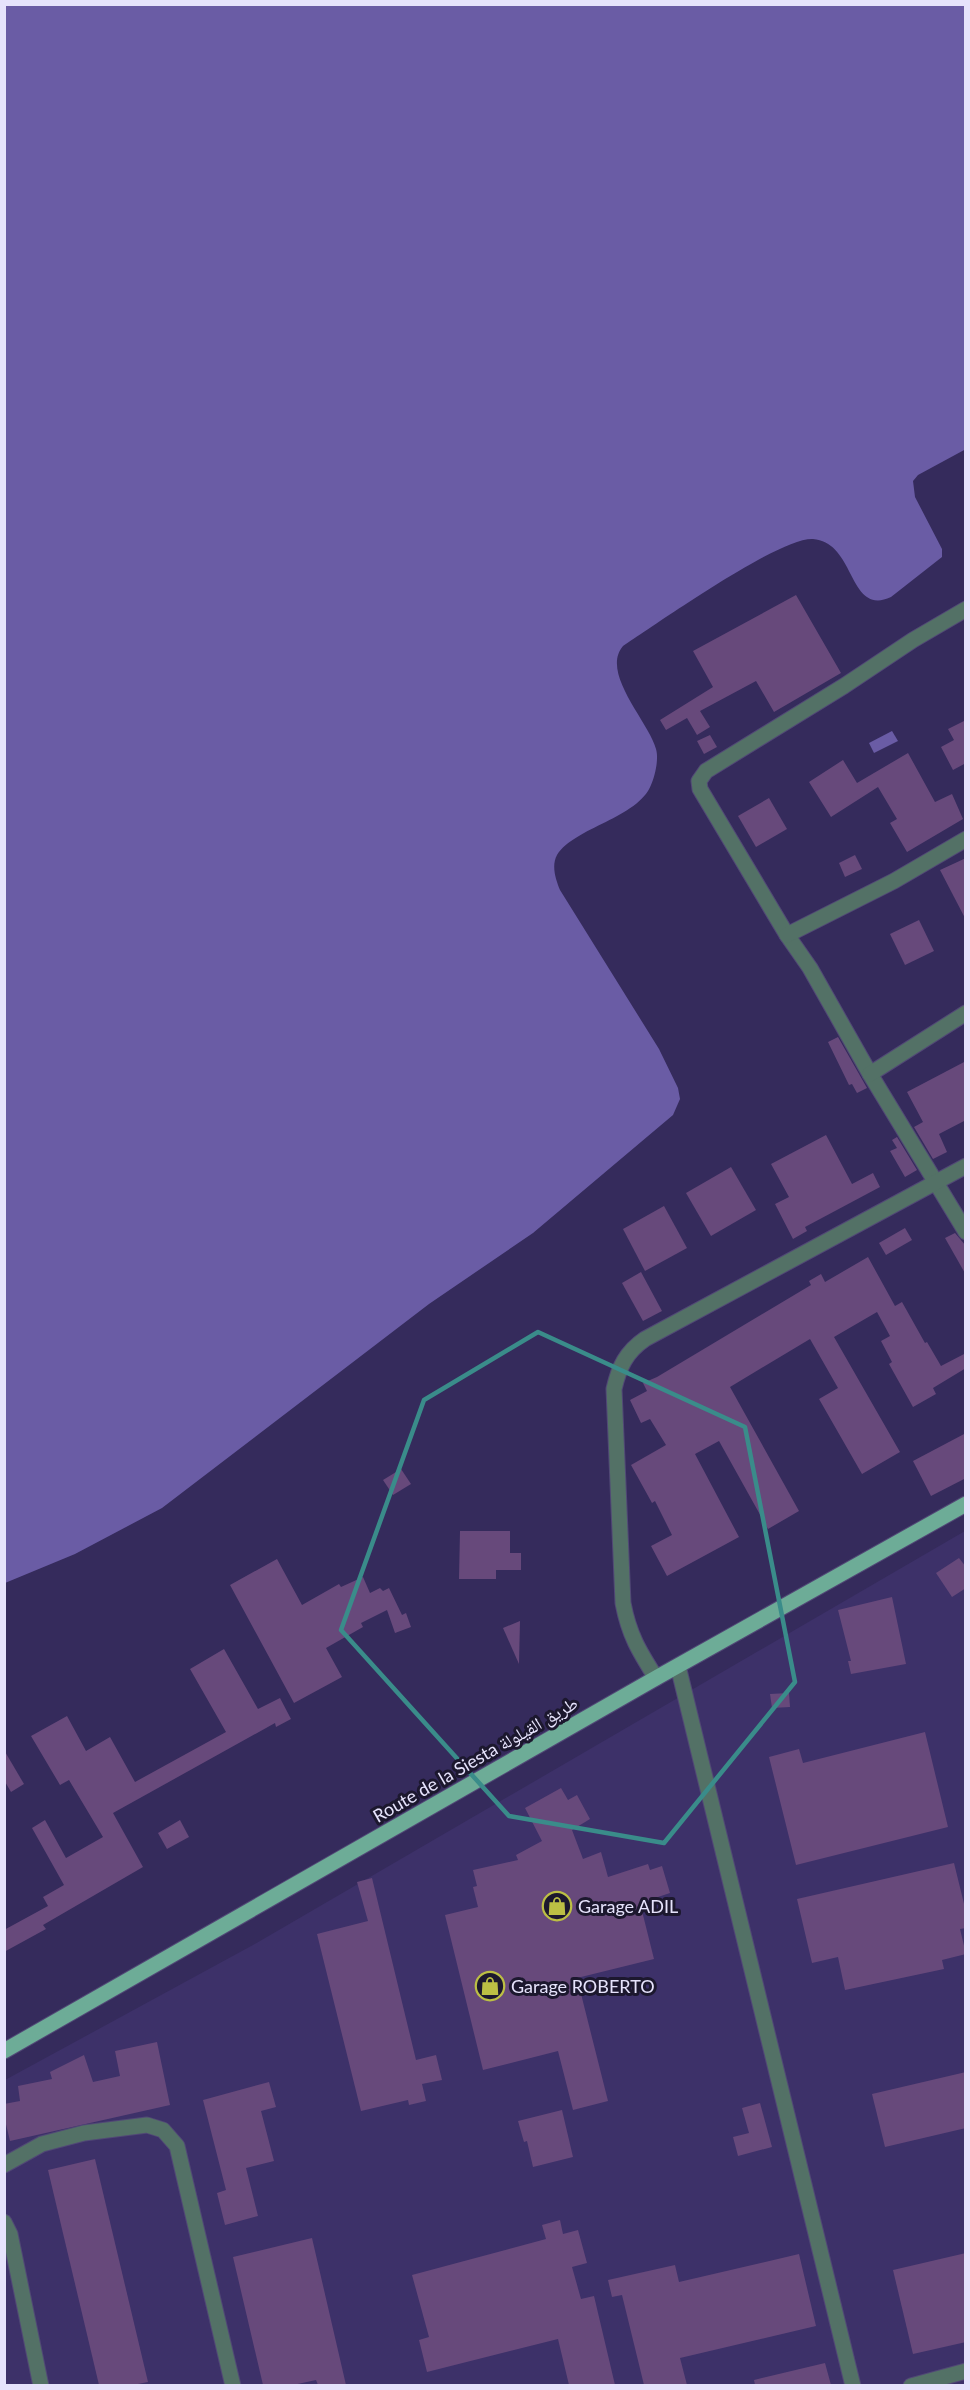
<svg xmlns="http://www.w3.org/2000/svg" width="970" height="2390" font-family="Lato,'Noto Naskh Arabic',sans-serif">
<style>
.built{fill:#3d3169}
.water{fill:#6a5ca5}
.building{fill:#67497b}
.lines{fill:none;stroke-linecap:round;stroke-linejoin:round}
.minor-casing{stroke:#514876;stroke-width:17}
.major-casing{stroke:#514876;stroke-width:17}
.minor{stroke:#537166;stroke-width:15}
.major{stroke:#6dac97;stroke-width:15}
.marked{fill:none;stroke:#3a8c8a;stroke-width:4.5;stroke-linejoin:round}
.labels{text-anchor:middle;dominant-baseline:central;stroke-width:6;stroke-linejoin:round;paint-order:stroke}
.street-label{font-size:18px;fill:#e6e3fc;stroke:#1c182e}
.poi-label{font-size:18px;fill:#e6e3fc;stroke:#1c182e;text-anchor:start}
</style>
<rect width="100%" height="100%" fill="#352b5c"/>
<path class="built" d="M965,1531V2385L5,2386V2080L253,1945Z"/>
<g class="water">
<path d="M5,4L965,5L966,449L918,475L913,481L915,497L942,549V557L891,597C848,617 856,542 813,539C779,537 657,624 623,646C600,673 649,722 656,749C659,759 655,776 651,785C638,818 575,827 557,855C551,866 556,880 560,890L659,1049L678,1088L680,1099L673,1115L533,1233L429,1304L162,1508L75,1554L5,1583Z"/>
<path d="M892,731L898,741L874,753L869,743Z"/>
</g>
<g class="building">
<path d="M796,595L841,673L774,712L756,681L700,711L710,727L697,735L687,718L666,730L660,720L713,687L693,651Z"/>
<path d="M966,720V763L953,770L941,747L954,740L948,729Z"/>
<path d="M710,735L717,747L704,754L697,741Z"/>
<path d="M908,753L935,802L952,794L963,819L907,852L890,823L897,819L878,787L831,817L809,782L843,760L857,783Z"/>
<path d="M769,798L787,829L756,847L738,816Z"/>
<path d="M855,855L862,869L845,877L839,863Z"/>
<path d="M966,858V920L940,870Z"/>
<path d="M919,920L934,951L905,965L890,934Z"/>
<path d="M838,1037L867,1088L857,1093L852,1084L849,1085L828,1042Z"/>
<path d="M966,1061V1120L939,1134L947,1152L933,1159L914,1127L923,1122L907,1092Z"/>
<path d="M826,1135L852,1184L873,1173L880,1187L805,1227L807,1231L793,1239L775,1204L789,1197L771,1164Z"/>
<path d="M897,1137L917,1170L905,1177L890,1151L897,1148L892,1140Z"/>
<path d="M731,1167L756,1210L711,1236L686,1193Z"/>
<path d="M664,1206L687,1248L645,1271L623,1229Z"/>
<path d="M905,1228L912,1240L886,1255L879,1243Z"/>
<path d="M955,1233L966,1246V1275L945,1238Z"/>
<path d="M868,1257L895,1306L902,1302L925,1343L927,1342L941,1366L966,1353V1368L933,1388L936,1394L913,1407L889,1364L892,1362L881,1341L890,1336L877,1312L834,1337L900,1452L862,1474L819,1399L838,1388L810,1339L730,1387L799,1511L768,1529L719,1441L695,1454L739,1537L667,1576L651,1546L672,1535L655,1501L652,1503L631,1465L666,1445L650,1419L641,1423L630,1400L647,1391L643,1383L657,1377L811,1285L809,1281L821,1274L825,1282Z"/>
<path d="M641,1272L662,1311L643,1321L622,1283Z"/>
<path d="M966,1433V1478L931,1496L913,1461Z"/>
<path d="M401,1469L411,1484L393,1495L383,1480Z"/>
<path d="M460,1531H510V1553H521V1570H496V1579H459Z"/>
<path d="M959,1558L966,1567V1588L952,1597L936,1573Z"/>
<path d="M277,1559L302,1605L339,1584L341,1587L363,1577L370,1593L380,1588L383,1591L389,1588L402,1615L406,1613L411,1627L395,1633L387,1610L361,1623L363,1627L326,1648L342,1677L294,1703L230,1585Z"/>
<path d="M892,1597L906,1664L851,1674L848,1661H851L838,1610Z"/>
<path d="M520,1621L519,1664L503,1628Z"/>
<path d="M224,1649L258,1709L280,1698L291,1719L276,1727L275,1723L113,1813L143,1867L43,1925L46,1929L4,1952V1930L48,1906L43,1897L64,1885L32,1828L45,1820L66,1858L103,1837L69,1780L60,1785L31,1736L67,1716L86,1751L110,1737L135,1782L226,1732L190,1669Z"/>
<path d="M789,1693L790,1707L772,1708L770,1694Z"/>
<path d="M925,1732L948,1827L796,1865L769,1757L799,1749L803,1763Z"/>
<path d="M4,1750L24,1784L11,1792L4,1780Z"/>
<path d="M561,1788L568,1800L577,1795L590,1819L572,1830L583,1859L601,1852L608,1877L648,1864L650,1870L662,1866L670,1893L640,1903L654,1959L577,1978L608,2101L573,2110L558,2051L483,2070L445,1915L478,1907L473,1887L477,1886L473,1870L518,1860L516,1855L542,1841L525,1808Z"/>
<path d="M180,1820L189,1837L167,1849L158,1833Z"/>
<path d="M954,1863L966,1912V1928L960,1929L966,1954L942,1960L944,1969L845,1990L838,1957L812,1963L797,1899Z"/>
<path d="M372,1878L416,2060L436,2055L442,2080L422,2084L426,2101L409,2105L408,2100L361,2111L317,1934L368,1921L357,1882Z"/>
<path d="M157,2042L170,2105L10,2141L4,2116V2104L20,2101L18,2086L52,2079L50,2072L84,2055L93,2082L120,2076L115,2051Z"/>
<path d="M966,2072V2128L885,2147L872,2094Z"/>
<path d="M269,2082L276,2107L261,2111L274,2161L246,2168L258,2216L225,2225L217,2193L226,2190L203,2100Z"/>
<path d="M760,2103L772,2147L738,2156L733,2137L749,2133L742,2108Z"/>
<path d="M562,2110L573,2157L533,2167L527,2141L524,2142L518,2121Z"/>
<path d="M95,2159L148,2382L133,2385H99L48,2170Z"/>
<path d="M560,2220L563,2234L578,2230L587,2263L572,2267L581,2299L594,2296L615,2385H569L558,2339L427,2372L419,2340L429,2337L412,2275L546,2239L542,2225Z"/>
<path d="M312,2238L346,2385H318L316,2380L293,2385H263L233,2257Z"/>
<path d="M966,2253V2342L913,2354L893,2270Z"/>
<path d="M799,2254L816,2326L680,2358L687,2385H644L622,2295L612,2297L608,2280L675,2265L679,2282Z"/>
<path d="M825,2363L831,2385H755L754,2380Z"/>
</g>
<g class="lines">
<g class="minor-casing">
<g id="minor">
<path d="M966,609L913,640L844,686L706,771L699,781L700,789L787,935L810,968L870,1074L966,1232"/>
<path d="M787,935L894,881L966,839"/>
<path d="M870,1074L966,1013"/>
<path d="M678,1666L853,2386"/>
<path d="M656,1678C639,1651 629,1635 623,1603L614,1389C619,1367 626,1352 645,1339L966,1166"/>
<path d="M4,2165L42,2144L84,2133L147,2125L163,2130L177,2146L233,2386"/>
<path d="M4,2222L10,2234L41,2386"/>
<path d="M911,2386L966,2371"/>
</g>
</g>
<g class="major-casing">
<path id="major" d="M4,2051L656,1678L966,1504"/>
</g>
<use href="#minor" class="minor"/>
<use href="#major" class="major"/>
</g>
<path class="marked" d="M538,1332L745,1427L795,1682L664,1843L509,1816L341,1630L424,1400Z"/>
<defs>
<g id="shop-ring" transform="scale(1.5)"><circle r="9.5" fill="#1c182e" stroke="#bcbf44" stroke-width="1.5"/><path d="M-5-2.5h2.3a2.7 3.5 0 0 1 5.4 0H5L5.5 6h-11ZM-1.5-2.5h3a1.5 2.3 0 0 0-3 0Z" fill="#bcbf44"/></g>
</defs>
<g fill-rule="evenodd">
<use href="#shop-ring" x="557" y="1906"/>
<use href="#shop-ring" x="490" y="1986"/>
</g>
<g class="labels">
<g class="street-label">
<text transform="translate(475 1759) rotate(-30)">Route de la Siesta طريق القيلولة</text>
</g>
<g class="poi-label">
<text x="578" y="1906">Garage ADIL</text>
<text x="511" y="1986">Garage ROBERTO</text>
</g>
</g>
<rect width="970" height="2390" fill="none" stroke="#e6e3fc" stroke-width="12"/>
</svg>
